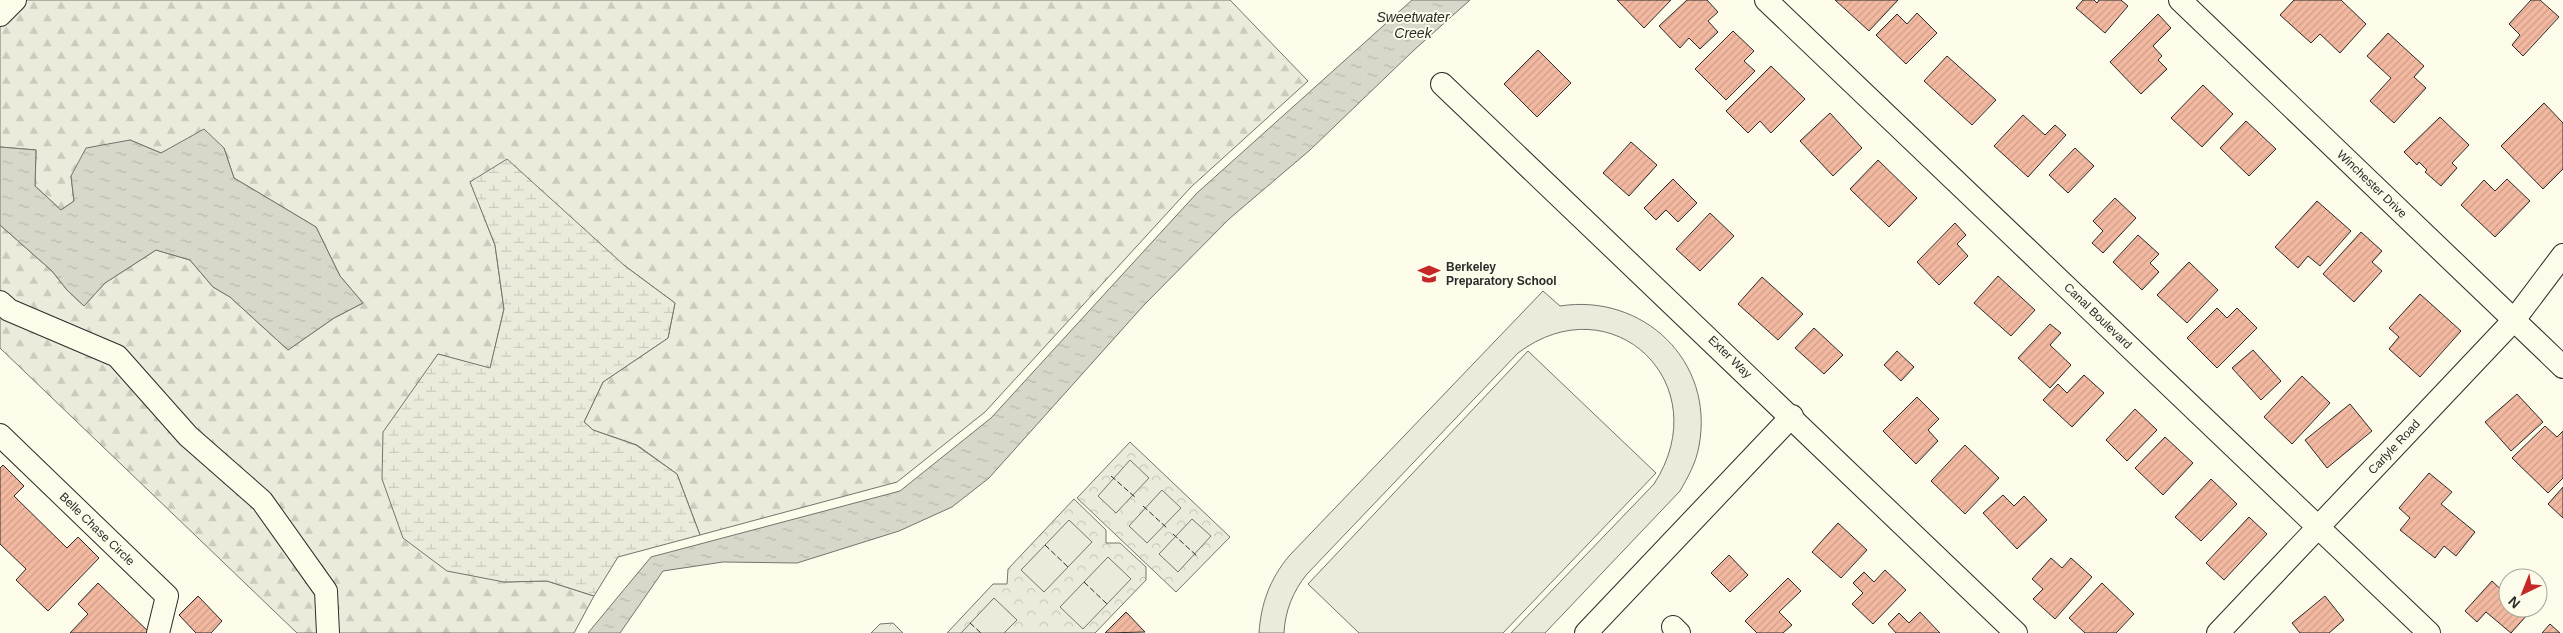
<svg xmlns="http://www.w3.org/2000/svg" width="2563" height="633" font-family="Helvetica,sans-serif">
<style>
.forest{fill:url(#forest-firs);stroke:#74746e}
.wetland{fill:url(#wetland-marsh);stroke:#74746e}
.park{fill:url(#park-crowns);stroke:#74746e}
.garden{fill:#ecebdb;stroke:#74746e}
.water{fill:url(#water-ripples);stroke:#74746e}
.building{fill:url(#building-hatch);stroke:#2b2b2b}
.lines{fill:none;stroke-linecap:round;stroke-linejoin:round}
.minor-casing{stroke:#2b2b2b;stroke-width:24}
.minor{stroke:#fdfbea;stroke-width:22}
.fence{stroke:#2b2b2b;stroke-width:1;stroke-dasharray:6 2.5;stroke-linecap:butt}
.labels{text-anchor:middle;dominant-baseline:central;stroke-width:4;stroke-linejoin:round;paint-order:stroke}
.street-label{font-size:12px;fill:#2b2b2b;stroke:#fdfbea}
.poi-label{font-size:12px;font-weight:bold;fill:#2b2b2b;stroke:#fdfbea;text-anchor:start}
.water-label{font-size:14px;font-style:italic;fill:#2b2b2b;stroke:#fdfbea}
</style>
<defs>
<pattern id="forest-firs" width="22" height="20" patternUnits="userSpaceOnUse" patternTransform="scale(1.25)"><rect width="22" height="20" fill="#ecebdb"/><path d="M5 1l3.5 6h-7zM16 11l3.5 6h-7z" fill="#cbcabc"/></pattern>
<pattern id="wetland-marsh" width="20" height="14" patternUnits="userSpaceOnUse" patternTransform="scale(1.25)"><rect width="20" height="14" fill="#ecebdb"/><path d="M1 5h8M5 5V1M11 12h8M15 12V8" fill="none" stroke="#cbcabc"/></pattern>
<pattern id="park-crowns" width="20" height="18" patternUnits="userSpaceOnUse" patternTransform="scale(1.25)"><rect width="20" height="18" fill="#ecebdb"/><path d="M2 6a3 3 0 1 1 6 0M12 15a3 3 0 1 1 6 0" fill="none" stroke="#cbcabc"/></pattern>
<pattern id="water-ripples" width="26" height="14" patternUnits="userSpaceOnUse" patternTransform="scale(1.25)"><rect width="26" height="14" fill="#d8d7c9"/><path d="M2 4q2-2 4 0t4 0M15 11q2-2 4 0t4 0" fill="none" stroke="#bab9ad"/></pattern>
<pattern id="building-hatch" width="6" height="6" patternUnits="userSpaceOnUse" patternTransform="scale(1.25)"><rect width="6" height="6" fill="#f2b8a0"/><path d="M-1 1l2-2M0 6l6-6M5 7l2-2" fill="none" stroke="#d09e8a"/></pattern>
</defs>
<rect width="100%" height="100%" fill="#fdfbea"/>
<path class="forest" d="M0,0H1230L1308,81L1191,187L985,412L897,482L700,535L677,474L637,445L593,430L584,422L603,382L668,338L675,303L625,266L470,181L495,245L504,309L490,369L438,354L418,384L504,582L547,581L594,596L574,633H297L0,348V225L52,271L67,290L84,306L105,283L156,250L190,260L213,287L230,297L288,350L334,318L363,303L340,276L316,227L234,178L224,148L180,144L161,153L130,140L71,176L74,201L61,210L35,186L36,150L0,147Z"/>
<path class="wetland" d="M507,159L625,266L675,303L668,338L603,382L584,422L593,430L636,445L677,474L700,535L618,557L594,596L547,581L504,582L447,571L403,538L382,479L383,432L438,354L490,368L504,309L495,245L470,182Z"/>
<g class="park">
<path d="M1130,442L1230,537L1176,592L1077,498Z"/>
<path d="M1074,499L1106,530V543H1120L1146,567V580L1095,633H947L993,584H1007L1008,569Z"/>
<path d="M893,623L903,633H871L880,624Z"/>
</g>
<g class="garden">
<path d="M1543,291L1560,306C1643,293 1715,361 1699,446C1696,463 1688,477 1680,491L1545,633H1511L1654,484C1719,384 1612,282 1518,353L1307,574C1293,591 1285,611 1284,633H1259C1261,603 1270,579 1289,556Z"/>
<path d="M1528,351L1656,473L1503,633H1359L1308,584Z"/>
<path d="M1130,460L1149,478L1116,513L1098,496Z"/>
<path d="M1162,490L1181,508L1147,543L1129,526Z"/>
<path d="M1192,519L1211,536L1178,572L1159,554Z"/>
<path d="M1069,520L1092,542L1044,592L1021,570Z"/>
<path d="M1108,557L1131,579L1083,629L1060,607Z"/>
<path d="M994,598L1017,620L1004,633H961Z"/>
</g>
<g class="water">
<path d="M1412,0H1470L1413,51L1310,150L1229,219L1144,305L989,478L952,507L899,531L797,563L723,562L663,571L620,633H588L651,557L900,491L991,418L1197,193Z"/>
<path d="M204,129L224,148L234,178L316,227L340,276L363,303L334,318L288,350L230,297L213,287L190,260L156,250L105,283L84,306L67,290L52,271L0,225V147L36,150L35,186L61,210L74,201L71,176L86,148L130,140L161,153Z"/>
</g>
<g class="building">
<path d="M1617,0H1671L1644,28Z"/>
<path d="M1687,0H1707L1718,12L1708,21L1718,32L1700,49L1689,38L1680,48L1659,26Z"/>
<path d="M1835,0H1898L1869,31Z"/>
<path d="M2083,0H2094L2097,3L2099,0H2121L2128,6L2105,33L2076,8Z"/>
<path d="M2294,0H2341L2366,24L2340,53L2320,34L2311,43L2280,15Z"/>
<path d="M2531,0H2540L2559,17L2523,56L2512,45L2520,35L2509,24Z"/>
<path d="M1917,13L1937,33L1906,64L1876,35L1897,14L1907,24Z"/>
<path d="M2158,14L2171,28L2153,46L2162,56L2158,60L2167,69L2141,94L2110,62Z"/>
<path d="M1733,31L1754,51L1744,61L1755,71L1726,100L1695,69Z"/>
<path d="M2388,33L2424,66L2414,77L2426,88L2394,123L2370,101L2391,78L2367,56Z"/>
<path d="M1538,50L1571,83L1537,117L1504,84Z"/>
<path d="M1947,56L1996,100L1972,125L1924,81Z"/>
<path d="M1771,66L1805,99L1771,133L1760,121L1748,133L1726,111Z"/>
<path d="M2203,85L2233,114L2202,147L2171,118Z"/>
<path d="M2544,103L2563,123V169L2543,189L2501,146Z"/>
<path d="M1830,113L1862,148L1833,176L1800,141Z"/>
<path d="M2023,115L2045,135L2055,125L2066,135L2028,177L1994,146Z"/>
<path d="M2440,117L2469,145L2452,163L2457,168L2441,186L2425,172L2427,170L2419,162L2417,165L2404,152Z"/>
<path d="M2246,121L2276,149L2249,176L2220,148Z"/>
<path d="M1631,142L1657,165L1629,196L1603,173Z"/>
<path d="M2075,148L2094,166L2068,193L2049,175Z"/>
<path d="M1878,160L1917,198L1889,227L1850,189Z"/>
<path d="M1673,179L1697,203L1678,222L1666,210L1656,220L1644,208Z"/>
<path d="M2507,179L2530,201L2495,237L2461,205L2484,180L2495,191Z"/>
<path d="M2115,198L2136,218L2103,253L2092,243L2103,231L2093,221Z"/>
<path d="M2317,201L2351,231L2320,266L2308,256L2298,268L2275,247Z"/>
<path d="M1710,213L1734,236L1700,271L1676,249Z"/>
<path d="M1955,223L1966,235L1957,244L1968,256L1939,285L1917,262Z"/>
<path d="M2361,232L2382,251L2372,262L2382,271L2354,302L2323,274Z"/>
<path d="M2138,235L2159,254L2150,263L2159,272L2142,290L2113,262Z"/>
<path d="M2189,262L2218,290L2187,323L2157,295Z"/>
<path d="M1998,276L2035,310L2011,336L1974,303Z"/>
<path d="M1762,277L1803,314L1778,340L1738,304Z"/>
<path d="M2420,294L2461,331L2420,377L2389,349L2399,337L2389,328Z"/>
<path d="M2217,308L2227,318L2237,308L2257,328L2217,368L2187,338Z"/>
<path d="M2050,324L2061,333L2050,345L2071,365L2050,388L2018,358Z"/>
<path d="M1814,328L1843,355L1824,374L1795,348Z"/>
<path d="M2253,350L2281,381L2261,400L2232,368Z"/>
<path d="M1897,351L1914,367L1901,381L1884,365Z"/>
<path d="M2084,375L2104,393L2072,427L2043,400L2058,384L2067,393Z"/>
<path d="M2302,376L2330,403L2292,444L2264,417Z"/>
<path d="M2517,394L2543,422L2511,451L2485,422Z"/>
<path d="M1917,397L1939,419L1928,430L1938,441L1916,464L1883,431Z"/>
<path d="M2350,404L2372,431L2327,468L2305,440Z"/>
<path d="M2135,409L2157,430L2127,461L2106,440Z"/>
<path d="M2545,426L2557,437L2563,431V478L2548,493L2512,458Z"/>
<path d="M2165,437L2193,463L2163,495L2135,468Z"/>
<path d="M1965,445L1999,478L1965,514L1931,481Z"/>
<path d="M3,465L24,486L14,496L67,548L78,537L99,558L48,611L16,580L26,569L0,544V468Z"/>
<path d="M2429,473L2452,492L2441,504L2475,532L2456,556L2444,546L2435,558L2400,530L2410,518L2399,508Z"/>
<path d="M2211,479L2237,504L2201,541L2175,517Z"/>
<path d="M2563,487V518L2548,504Z"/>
<path d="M2003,495L2014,506L2024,496L2047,520L2017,549L1983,513Z"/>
<path d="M2249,517L2267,534L2224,580L2206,563Z"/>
<path d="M1838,523L1867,550L1841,578L1812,552Z"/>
<path d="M1729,555L1748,575L1730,592L1711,573Z"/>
<path d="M2051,558L2062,568L2071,558L2092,577L2055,619L2033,599L2043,589L2032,579Z"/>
<path d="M1885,570L1906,590L1873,624L1852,604L1863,593L1853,583L1864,572L1874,582Z"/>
<path d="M1788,578L1801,591L1779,612L1792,625L1783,633H1757L1745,621Z"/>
<path d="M2492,581L2508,596V608H2522L2528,614L2511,633L2486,612L2477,622L2465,611Z"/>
<path d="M98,583L150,633H70L88,614L78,604Z"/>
<path d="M2102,583L2134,614L2116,633H2085L2069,618Z"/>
<path d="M198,596L222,621L211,633H196L179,615Z"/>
<path d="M2325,596L2344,620L2329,633H2300L2292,623Z"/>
<path d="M1126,612L1145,632L1105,633Z"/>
<path d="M1920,612L1940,633H1896L1888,624L1899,613L1909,623Z"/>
<path d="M2550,624L2560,633H2542Z"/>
</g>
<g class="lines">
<g class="minor-casing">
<g id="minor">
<path d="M1766,0L2429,633"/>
<path d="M2180,0L2563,367"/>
<path d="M0,15L15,0"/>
<path d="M1442,84L2016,633"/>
<path d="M0,302L9,310L117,356L188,436L262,501L326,591L328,633"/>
<path d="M0,435L167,596L158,633"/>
<path d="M1673,627L1679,633"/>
<path d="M1586,633L1792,416"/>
<path d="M2218,633L2514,320L2563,255"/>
</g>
</g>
<use href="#minor" class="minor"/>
<g class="fence">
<path d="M1111,476L1136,498"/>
<path d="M1143,506L1167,528"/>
<path d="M1173,534L1197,556"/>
<path d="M1045,545L1068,567"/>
<path d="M1084,582L1107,604"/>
<path d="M970,623L981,633"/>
</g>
</g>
<defs>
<g id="school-bare" transform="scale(1.725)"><path d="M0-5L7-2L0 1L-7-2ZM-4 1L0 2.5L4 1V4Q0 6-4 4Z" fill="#c62828" stroke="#fdfbea" stroke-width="2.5" paint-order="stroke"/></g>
</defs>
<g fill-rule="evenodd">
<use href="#school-bare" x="1429" y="274"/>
</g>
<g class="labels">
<g class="street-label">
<text transform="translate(2372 184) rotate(44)">Winchester Drive</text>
<text transform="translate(2098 316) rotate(44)">Canal Boulevard</text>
<text transform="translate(1730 357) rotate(44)">Exter Way</text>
<text transform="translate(2394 447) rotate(-47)">Carlyle Road</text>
<text transform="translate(97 529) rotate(44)">Belle Chase Circle</text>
</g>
<g class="poi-label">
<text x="1446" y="267">Berkeley<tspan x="1446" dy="14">Preparatory School</tspan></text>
</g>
<g class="water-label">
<text x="1413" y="17">Sweetwater<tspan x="1413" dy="16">Creek</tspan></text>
</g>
</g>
<g transform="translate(2523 593) rotate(223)"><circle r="24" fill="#fdfbea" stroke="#a9a89e"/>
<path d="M0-4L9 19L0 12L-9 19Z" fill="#c62828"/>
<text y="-8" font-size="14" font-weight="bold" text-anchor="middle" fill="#2b2b2b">N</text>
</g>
</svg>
